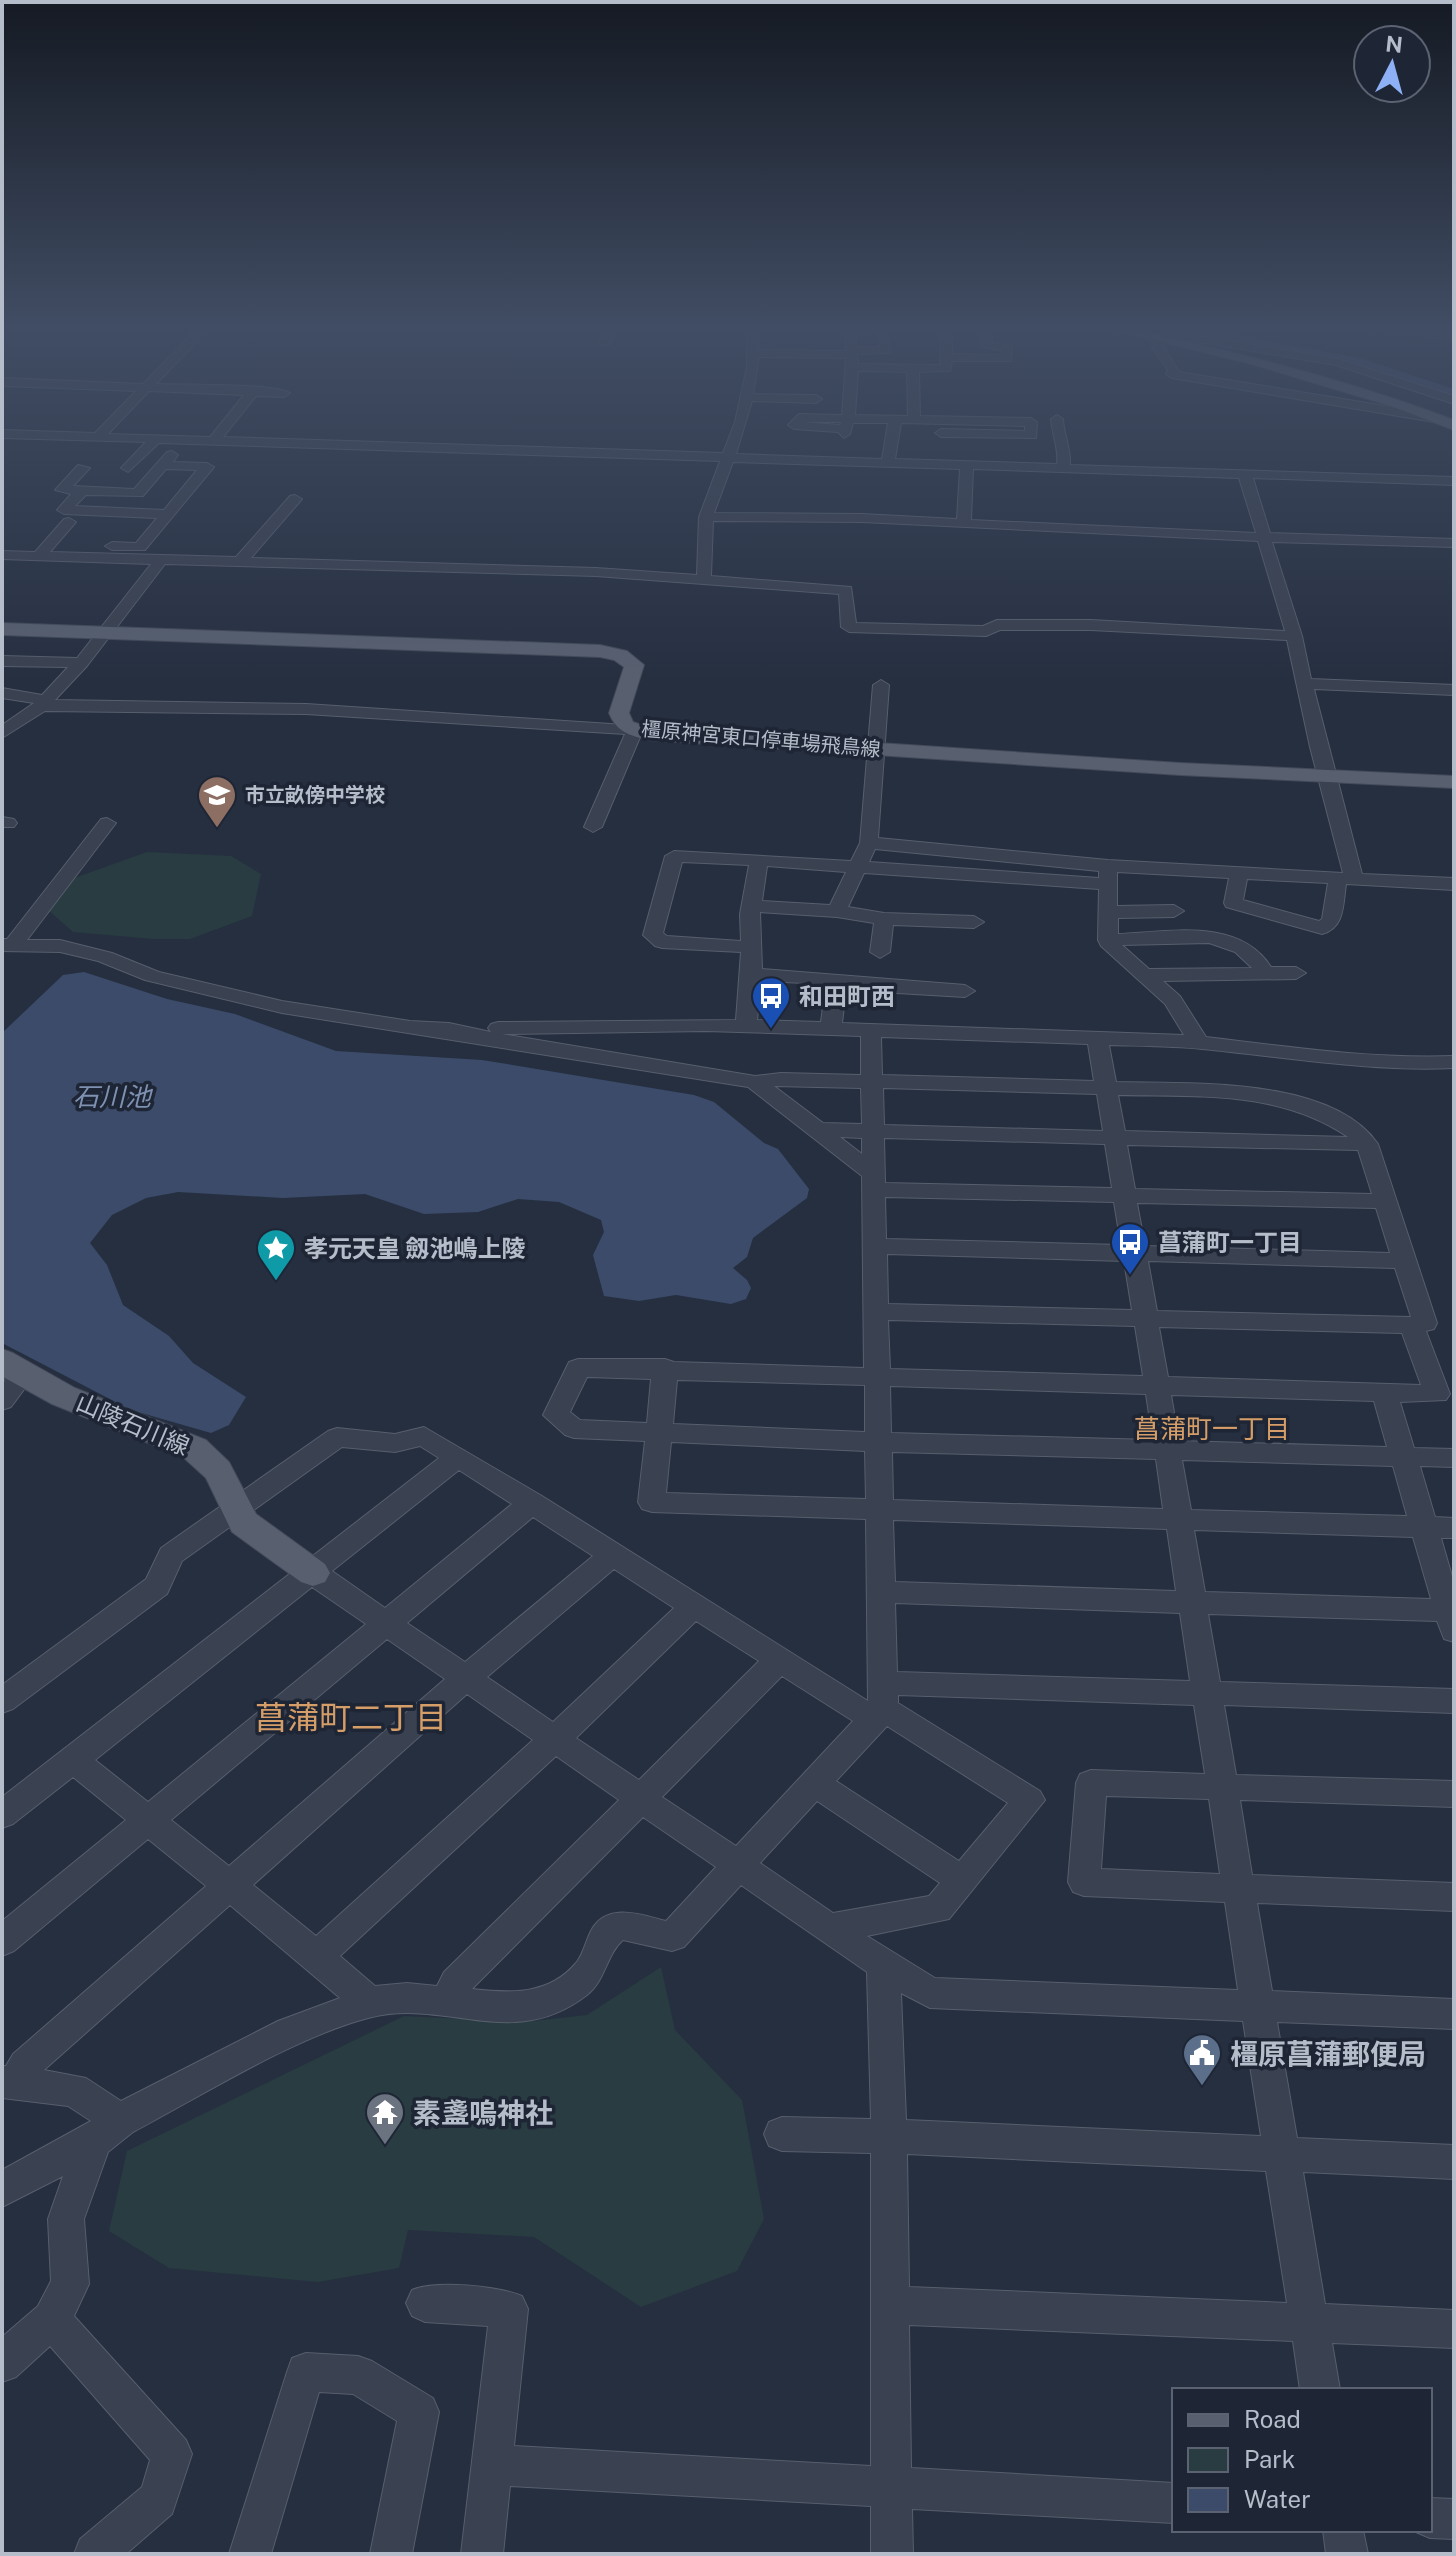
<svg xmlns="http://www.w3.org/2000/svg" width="1456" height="2556" font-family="'Public Sans','Noto Sans JP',sans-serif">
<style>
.green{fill:#283c41}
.water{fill:#3b4b69}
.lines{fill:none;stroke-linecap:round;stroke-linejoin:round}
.river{fill:#3b4b69;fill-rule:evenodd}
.minor-casing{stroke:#575f6d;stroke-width:2}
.major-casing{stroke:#434a59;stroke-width:2}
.minor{fill:#3a4150;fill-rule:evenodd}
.major{fill:#586070;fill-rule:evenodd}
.labels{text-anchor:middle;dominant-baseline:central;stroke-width:7;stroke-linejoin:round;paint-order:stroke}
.far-street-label{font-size:20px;fill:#b6bdca;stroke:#1e2635}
.far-poi-label{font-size:20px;font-weight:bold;fill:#b6bdca;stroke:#1e2635;text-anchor:start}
.poi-label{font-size:24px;font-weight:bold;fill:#b6bdca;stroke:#1e2635;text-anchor:start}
.street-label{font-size:24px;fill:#b6bdca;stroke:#1e2635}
.water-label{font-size:26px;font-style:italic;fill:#7e91b2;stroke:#1e2635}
.neighbourhood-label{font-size:26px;fill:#d59d67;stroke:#1e2635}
.near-poi-label{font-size:28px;font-weight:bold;fill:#b6bdca;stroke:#1e2635;text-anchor:start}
.near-neighbourhood-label{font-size:32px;fill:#d59d67;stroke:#1e2635}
</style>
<rect width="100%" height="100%" fill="#262f40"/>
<g class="green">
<path d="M147,852L231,856L261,874L252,916L190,939H153L73,932L47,909L66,881Z"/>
<path d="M661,1967L675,2030L742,2100L764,2219L737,2271L641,2307L534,2237L408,2230L399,2268L318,2282L169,2268L109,2231L127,2151L404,2016L523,2022L587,2015Z"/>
</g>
<path class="water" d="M84,972L167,999L235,1014L336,1051L482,1060L694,1095L714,1102L764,1143L778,1149L809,1189L807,1198L753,1238L747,1257L733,1268L747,1280L751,1288L746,1299L731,1304L676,1295L639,1301L604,1296L593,1255L604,1232L601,1220L559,1202L518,1199L478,1212L424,1214L365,1194L283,1198L178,1192L146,1198L112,1215L90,1243L107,1265L123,1305L169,1336L193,1363L246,1397L229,1425L211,1433L131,1410L2,1343V1033L63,975Z"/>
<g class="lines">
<path class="river" d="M1156,325H1184L1360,358L1454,389V399L1357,367L1163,329Z"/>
<g class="minor-casing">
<g id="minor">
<path d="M201,325H213L156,384C180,385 276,383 290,393L284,397L256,396L223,437L723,453L735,422L747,367V325H758V350L846,351L845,325H887L890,353L857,354L858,364L940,365L941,325H970L952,329V354L1002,355V351L980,346L981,325H992V343L1012,346L1011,361H952L950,371L919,372L920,416L1031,418L1037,422L1036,438L941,437L935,433L941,429L1025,431V426L901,423L895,459L1057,464C1059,447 1052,436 1051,419L1057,415L1063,419C1064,436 1071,448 1070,465L1454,477V485L1253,478L1270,533L1454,539V547L1272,542L1302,636L1311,679L1454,685V695L1314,689L1362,874L1454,878V890L1346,884C1343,904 1345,928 1322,934L1226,907L1224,903L1229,878L1117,872V906L1174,905L1184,911L1174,917L1118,918V934C1169,932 1239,917 1271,967H1296L1306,973L1296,979L1163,981L1180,996L1206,1037C1289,1047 1371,1059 1454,1056V1068C1369,1072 1286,1057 1202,1049C1171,1046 1140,1046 1109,1045L1116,1082C1190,1084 1331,1076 1378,1144L1437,1323L1434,1329L1426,1331L1450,1394L1446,1400L1400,1402L1414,1448L1454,1449V1467L1420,1466L1435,1517L1454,1518V1538H1441L1454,1583V1642L1444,1639L1437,1621L1208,1614L1220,1682L1454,1689V1713L1224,1705L1236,1775L1454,1781V1807L1240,1800L1252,1875L1454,1883V1911L1257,1903L1272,1991L1454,1999V2029L1277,2022L1297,2138L1454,2145V2179L1303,2172L1325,2304L1454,2310V2348L1332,2343L1340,2390H1300L1293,2341L909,2325L911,2468L1174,2483V2523L912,2509L913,2554H871V2506L510,2486L503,2554H461L488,2326L425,2322L412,2316L406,2303L412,2290C436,2280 498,2286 522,2296L528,2309L514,2446L871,2466V2153L782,2151L769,2146L764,2134L769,2122L782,2117L871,2119L867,1972L741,1885L684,1947L672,1951L623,1940C606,1955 606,1980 587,1995C512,2053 446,1997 368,2018C293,2038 203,2095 133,2132L108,2152L84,2219L89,2284L74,2316L186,2440L192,2454L172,2514L126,2554H74L80,2539L142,2487L150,2460L50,2346L16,2377L2,2382V2337L38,2306L51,2281L48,2219L63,2176L2,2207V2170L91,2121L68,2106L2,2098V2066H6L13,2054L206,1886L148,1839L14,1951L2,1956V1921L126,1820L73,1777L13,1824L2,1828V1797L439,1458L420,1446L395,1452L342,1447L182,1561L167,1594L13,1709L2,1713V1685L146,1579L161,1548L328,1431L337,1428L395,1434L424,1427L542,1496L868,1701L866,1519L652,1512L642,1509L638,1502L645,1441L574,1438L565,1435L543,1415L569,1362L578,1359H665L674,1362L864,1368L862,1176L748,1087L282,1013L145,980L98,961L60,952L2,951V939H7L101,819L107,818L116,823L27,940H60L112,953L159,972L282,1001L410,1021L449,1023L491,1032L488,1028L491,1024L498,1022L736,1020L741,952L662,948L655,946L643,935L665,856L674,851L851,861L860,843L873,685L881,680L889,685L878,838L1108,860L1343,873L1310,747L1287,640L1091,630H1000L986,636L849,632L841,627L839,594L596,576L165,564L87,666L55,700L306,704L641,726L643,730L602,827L593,832L584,827L625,734L306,714L45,711L2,738V725L34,703L2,698V688L42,695L68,667L2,666V656L77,658L151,564L2,559V551L35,552L64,519L69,518L76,522L50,552L236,557L290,496L295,495L302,499L251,558L596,568L697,575L699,517L720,461L159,443L128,472L121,468L146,442L2,438V430L95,433L136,391L2,386V378L143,384ZM855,330H878L880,347H857ZM759,357L846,358L842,415L799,414L788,425L794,429L838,432L844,438L850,434L853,423H888L882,459L736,454L752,401L816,403L822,399L816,395L753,394ZM858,371L907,372L908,416L855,415ZM149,391L244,395L210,437L108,434ZM802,422H841L840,425ZM733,462L960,469L957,519L862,514L714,513ZM973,469L1239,478L1256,533L971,520ZM713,521L862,522L1258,541L1285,631L1091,620H997L983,626L856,623L851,587L711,576ZM875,849L1099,871V878L869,862ZM682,862L749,865L740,914L741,941L667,936L663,933ZM767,866L846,872L830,905L762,901ZM864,873L1099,889L1098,940L1101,946L1165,1004L1184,1035L842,1023L846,990L965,997L975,991L965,985L762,969L760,912L837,917L874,923L870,952L880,958L890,952L893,925L974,928L984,922L974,916L884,913L848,907ZM1247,879L1328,883L1322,919L1319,921L1243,900ZM1209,943L1235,952L1252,968L1149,969L1122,945ZM761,981L826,984L821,1022L757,1020ZM706,1031L861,1036V1075L781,1073L755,1076L502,1034ZM881,1037L1088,1044L1094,1081L882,1075ZM774,1086L861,1088L862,1124L823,1123ZM883,1088L1097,1094L1103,1131L884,1125ZM1118,1095C1198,1097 1279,1090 1348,1137L1125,1131ZM840,1137L862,1138V1154ZM884,1138L1105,1144L1112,1188L885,1183ZM1127,1145L1358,1150L1372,1194L1135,1189ZM885,1197L1114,1202L1121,1245L886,1239ZM1137,1203L1376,1208L1390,1253L1145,1246ZM887,1254L1124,1261L1132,1310L888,1304ZM1148,1261L1395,1268L1411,1317L1157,1311ZM888,1320L1135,1326L1143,1376L890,1369ZM1159,1327L1402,1333L1421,1385L1168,1377ZM587,1377L651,1379L647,1423L580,1420L570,1412ZM677,1380L865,1385V1432L673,1424ZM890,1386L1146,1394L1153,1440L891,1433ZM1171,1395L1374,1401L1387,1447L1179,1441ZM671,1442L865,1451L866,1499L666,1493ZM892,1452L1156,1459L1163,1509L893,1500ZM1182,1460L1393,1466L1407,1516L1191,1510ZM459,1470L512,1504L385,1608L332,1571ZM533,1517L593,1556L465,1662L407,1623ZM893,1520L1167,1529L1176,1591L895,1582ZM1194,1530L1413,1537L1431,1599L1205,1592ZM614,1569L674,1608L553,1722L487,1677ZM312,1587L366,1624L148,1802L95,1760ZM895,1603L1180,1613L1190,1681L897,1672ZM696,1621L759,1661L639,1780L576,1738ZM387,1639L445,1679L229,1866L171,1820ZM782,1676L853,1721L736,1846L662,1797ZM467,1694L533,1740L316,1936L253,1885ZM898,1695L1194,1705L1205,1774L1091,1770L1080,1774L1076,1783L1068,1882L1073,1892L1084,1896L1225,1902L1238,1990L935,1978L867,1936L949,1919L1045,1800L1040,1791L898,1703ZM887,1726L1008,1803L959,1861L836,1781ZM556,1756L619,1800L444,1972L437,1986L407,1983L375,1986L340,1956ZM1106,1796L1209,1799L1220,1874L1101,1869ZM817,1801L940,1883L929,1896L833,1913L760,1863ZM643,1817L716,1867L666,1921C642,1915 608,1902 592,1929C586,1939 584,1953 576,1963C548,1996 510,1993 472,1989ZM230,1905L340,1998L278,2021L121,2101L86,2078L44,2070ZM901,1993L930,2008L1243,2021L1261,2136L906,2120ZM907,2154L1266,2171L1287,2303L909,2287Z"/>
<path d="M608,325H619L611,343L605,346L599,343Z"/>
<path d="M1351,325H1381L1454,334V340L1357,328Z"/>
<path d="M1157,334L1192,335L1338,359L1454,396V404L1336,365L1192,341H1163L1165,349L1179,372L1440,415L1446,419L1440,423L1172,378L1166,374L1168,370L1153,349L1151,337Z"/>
<path d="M172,451L178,455L173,462L207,463L214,467L145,550H112L105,546L112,542L136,543L157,518L64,514L57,510L71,494L55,490L78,465L90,468L73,486L134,489L167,452ZM166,469L197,470L164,510L75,506L86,495L143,496Z"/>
<path d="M2,817L14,819L17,823L14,827H2Z"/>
<path d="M21,1367L30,1370L34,1376L11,1407L2,1410C2,1391 0,1373 21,1367Z"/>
<path d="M306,2353L358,2356L372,2361L433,2398L439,2412L412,2554H370L397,2421L353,2394L319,2392L271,2554H229L287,2372L292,2358Z"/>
<path d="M1430,2498L1454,2499V2539L1430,2538L1416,2532L1415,2530H1430Z"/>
<path d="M1323,2530H1363L1368,2554H1326Z"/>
</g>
</g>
<g class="major-casing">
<g id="major">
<path d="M1092,325H1115C1230,351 1344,378 1454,420V430L1391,406L1251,364Z"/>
<path d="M2,623L600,645L627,651L644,665L629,713L633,722L651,728L1180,763L1454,776V788L1180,775L648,740C628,735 617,732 609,713L624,667L614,660L600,657L2,635Z"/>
<path d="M2,1349L13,1353L75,1388L206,1440L229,1462L256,1514L325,1564L330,1573L325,1582L313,1586L301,1582L232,1532L206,1478L183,1457L52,1404L5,1378L2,1376Z"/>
</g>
</g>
<use href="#minor" class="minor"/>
<use href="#major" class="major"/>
</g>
<linearGradient id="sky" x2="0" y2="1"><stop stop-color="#151a23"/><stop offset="0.48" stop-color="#414d64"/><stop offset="1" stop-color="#414d64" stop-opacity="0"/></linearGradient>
<rect width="1456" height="682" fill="url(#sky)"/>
<defs>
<g id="school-pin" transform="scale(2)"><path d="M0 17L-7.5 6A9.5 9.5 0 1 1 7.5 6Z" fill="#8d6e63" stroke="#1e2635"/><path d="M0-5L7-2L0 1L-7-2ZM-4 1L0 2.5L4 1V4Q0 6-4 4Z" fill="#fff"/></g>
<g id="bus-pin" transform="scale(2)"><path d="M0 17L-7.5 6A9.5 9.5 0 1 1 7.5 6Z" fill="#1a4fb4" stroke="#1e2635"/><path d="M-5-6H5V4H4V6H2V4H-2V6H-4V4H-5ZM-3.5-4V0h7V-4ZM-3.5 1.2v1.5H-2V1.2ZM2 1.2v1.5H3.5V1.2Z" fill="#fff"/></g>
<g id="sight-pin" transform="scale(2)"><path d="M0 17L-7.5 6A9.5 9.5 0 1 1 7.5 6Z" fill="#0f9aa8" stroke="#1e2635"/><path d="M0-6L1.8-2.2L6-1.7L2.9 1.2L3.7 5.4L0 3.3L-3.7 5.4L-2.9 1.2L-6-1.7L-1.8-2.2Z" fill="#fff"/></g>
<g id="civic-pin" transform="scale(2)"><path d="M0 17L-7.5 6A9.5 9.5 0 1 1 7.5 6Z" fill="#5c6f8a" stroke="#1e2635"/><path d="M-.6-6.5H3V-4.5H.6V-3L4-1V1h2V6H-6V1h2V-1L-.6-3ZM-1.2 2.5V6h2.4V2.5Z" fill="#fff"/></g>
<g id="temple-pin" transform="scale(2)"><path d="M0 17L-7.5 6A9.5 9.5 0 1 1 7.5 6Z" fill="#6b7280" stroke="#1e2635"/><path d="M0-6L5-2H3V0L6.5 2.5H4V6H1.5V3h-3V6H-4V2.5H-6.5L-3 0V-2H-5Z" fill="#fff"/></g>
</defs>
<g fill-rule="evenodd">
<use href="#school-pin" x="217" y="795"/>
<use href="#bus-pin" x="771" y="996"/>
<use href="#bus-pin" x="1130" y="1242"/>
<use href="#sight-pin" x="276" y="1248"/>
<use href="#civic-pin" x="1202" y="2053"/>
<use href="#temple-pin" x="385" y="2112"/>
</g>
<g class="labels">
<g class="far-street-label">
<text transform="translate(761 739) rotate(5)">橿原神宮東口停車場飛鳥線</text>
</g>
<g class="far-poi-label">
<text x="245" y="795">市立畝傍中学校</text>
</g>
<g class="poi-label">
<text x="799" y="996">和田町西</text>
<text x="1158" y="1242">菖蒲町一丁目</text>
<text x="304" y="1248">孝元天皇 劔池嶋上陵</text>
</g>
<g class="street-label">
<text transform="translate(133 1424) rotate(23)">山陵石川線</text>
</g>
<g class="water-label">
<text x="112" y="1096">石川池</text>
</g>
<g class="neighbourhood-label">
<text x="1212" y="1428">菖蒲町一丁目</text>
</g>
<g class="near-poi-label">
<text x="1230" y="2053">橿原菖蒲郵便局</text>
<text x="413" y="2112">素盞嗚神社</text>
</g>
<g class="near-neighbourhood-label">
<text x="351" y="1717">菖蒲町二丁目</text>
</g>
</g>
<rect width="1456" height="2556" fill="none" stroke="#b6bdca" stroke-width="8"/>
<rect x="1172" y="2388" width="260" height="144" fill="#1e2635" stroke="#5b6271" stroke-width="2"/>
<rect x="1188" y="2414" width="40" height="12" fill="#586070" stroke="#5b6271" stroke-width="2"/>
<text x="1244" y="2428" font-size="24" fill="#b6bdca">Road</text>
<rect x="1188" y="2448" width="40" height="24" fill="#283c41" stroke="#5b6271" stroke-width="2"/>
<text x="1244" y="2468" font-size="24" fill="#b6bdca">Park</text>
<rect x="1188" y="2488" width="40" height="24" fill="#3b4b69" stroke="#5b6271" stroke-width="2"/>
<text x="1244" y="2508" font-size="24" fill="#b6bdca">Water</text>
<g transform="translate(1392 64) rotate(6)"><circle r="38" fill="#1e2635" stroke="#5b6271" stroke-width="2"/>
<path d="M0-6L14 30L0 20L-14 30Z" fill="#8eb0f7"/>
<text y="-12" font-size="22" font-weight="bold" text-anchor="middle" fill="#b6bdca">N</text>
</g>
</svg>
